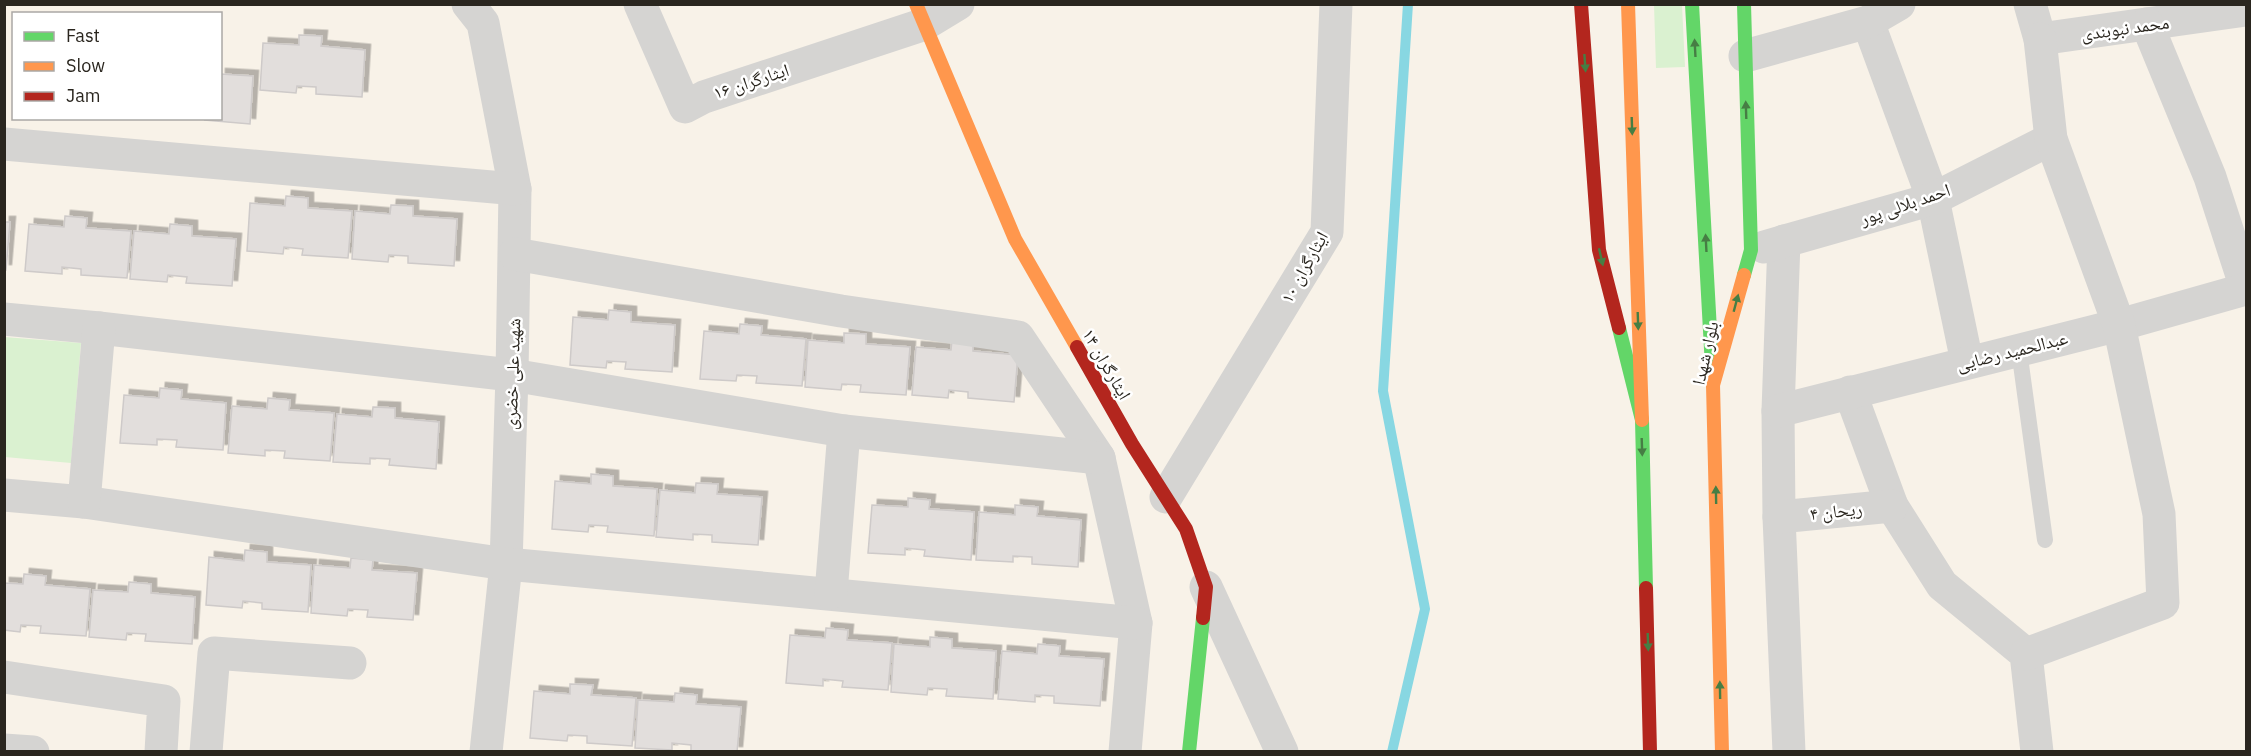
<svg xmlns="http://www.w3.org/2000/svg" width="2251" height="756" font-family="'IBM Plex Sans','Noto Naskh Arabic',sans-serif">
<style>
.green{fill:#daf1d0}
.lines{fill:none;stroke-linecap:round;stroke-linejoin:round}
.stream{stroke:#88d7e2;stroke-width:10}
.building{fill:#e2dedc;stroke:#cecac9;stroke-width:1.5;filter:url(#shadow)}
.lane{stroke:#d5d4d2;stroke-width:16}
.street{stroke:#d5d4d2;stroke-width:33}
.fast{stroke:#63d668;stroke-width:14}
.slow{stroke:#ff974d;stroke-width:14}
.jam{stroke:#b3261e;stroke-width:14}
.oneway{fill:#467e44}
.labels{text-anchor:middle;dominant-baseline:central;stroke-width:5;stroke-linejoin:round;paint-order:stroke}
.street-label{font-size:18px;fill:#2a261f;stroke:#fff}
</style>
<defs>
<filter id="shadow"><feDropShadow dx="5.5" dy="-5.5" stdDeviation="0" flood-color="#0004"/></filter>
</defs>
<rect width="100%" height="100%" fill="#f8f2e8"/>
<g class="green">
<path d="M1654,5H1682L1685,67L1656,68Z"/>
<path d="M4,337L81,343L71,463L5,457Z"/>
</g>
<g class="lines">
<path class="stream" d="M1392,752L1425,609L1383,391L1408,4"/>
</g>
<g class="building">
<path d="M299,35L322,36L321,46L365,50L362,97L316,94V87L297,86L296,93L260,90L263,43L299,45Z"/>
<path d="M220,74L253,76L250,124L204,120L220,118Z"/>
<path d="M286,196L308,198V208L352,211L348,258L302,255L303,249L284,247L283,254L247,251L250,203L285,206Z"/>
<path d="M391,205L413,206V216L457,219L454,266L408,263V256L389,255L388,262L352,259L355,211L390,214Z"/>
<path d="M65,216L87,218L86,228L131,231L127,278L81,275V269L62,267V274L25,271L29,224L64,227Z"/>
<path d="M4,222H10L6,270H4Z"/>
<path d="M170,224L192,226V236L236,239L232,286L186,283L187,277L168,275L167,282L130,279L134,231L169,234Z"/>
<path d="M609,310L631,312V322L675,325L672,372L625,369L626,362L607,361L606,368L570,365L573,317L608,320Z"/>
<path d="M740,324L762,326L761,335L806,339L802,386L756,383L757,376L737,375L736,381L700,379L704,331L739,334Z"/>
<path d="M844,333L866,334V344L910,347L906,395L860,392L861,385L842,384L841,390L805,387L808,340L844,343Z"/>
<path d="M952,340L973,342V351L1018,355L1014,402L968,398V392L949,390L948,398L912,395L916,347L951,350Z"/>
<path d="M160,388L182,390L181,399L226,403L223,450L176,447L177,440L157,439V445L120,443L124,395L159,398Z"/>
<path d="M268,398L290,400L289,410L334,413L330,461L284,458L285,451L265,450V456L228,453L232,406L267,409Z"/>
<path d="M373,407L395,408V418L439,422L436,469L389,465L390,459L370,458V464L333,462L337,414L372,417Z"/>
<path d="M591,474L613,476V486L657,489L654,536L607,532L608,526L589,525L588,532L552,529L555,481L591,484Z"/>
<path d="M696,483L718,484L717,494L762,497L758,545L712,542V535L693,534V540L656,537L660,490L695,493Z"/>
<path d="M908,498L930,500L929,509L974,512L971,560L924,556L925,550L905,548V555L868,553L872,505L908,507Z"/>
<path d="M1015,505L1038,507L1037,516L1081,520L1078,567L1032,564V557L1013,556V562L976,560L979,512L1015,515Z"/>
<path d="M245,550L267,552V562L311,565L308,612L262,609V603L243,601L242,608L206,605L209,557L244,561Z"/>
<path d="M351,558L373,560L372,570L417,573L413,620L367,617L368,610L348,609L347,616L311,613L314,565L350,568Z"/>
<path d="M24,574L46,576L45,585L90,589L86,636L40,633L41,626L21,625L20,632L4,630V583L23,584Z"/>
<path d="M129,582L151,584V593L195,597L192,644L145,641L146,634L127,633L126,640L89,637L93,590L128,592Z"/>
<path d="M826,628L848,630L847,640L892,643L888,690L842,687L843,681L823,679V686L786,683L790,635L825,638Z"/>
<path d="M930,637L952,639V648L996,651L993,699L946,696L947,689L928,688L927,695L891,692L894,644L930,647Z"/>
<path d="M1038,644L1060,646L1059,656L1104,659L1100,706L1054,703V696L1035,695V702L998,699L1002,651L1037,654Z"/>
<path d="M570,684L593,685L591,695L636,698L632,746L587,743V736L568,735L567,741L530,738L534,691L570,694Z"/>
<path d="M675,693L697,695L696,704L741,707L737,752L691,751V745L672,743V750L635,748L638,700L674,702Z"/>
</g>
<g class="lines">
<path class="lane" d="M2019,350L2045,540"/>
<g class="street">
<path d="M468,4L483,23L515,189L512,375L506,564L486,752"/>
<path d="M640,4L685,107L704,97L925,24L958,4"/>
<path d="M2030,4L2040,39L2246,10"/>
<path d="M1868,22L1933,199L1967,362"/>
<path d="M2147,24L2210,177L2246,288"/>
<path d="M1745,56L1868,22L1899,4"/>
<path d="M4,144L515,189"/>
<path d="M1784,241L1778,411L1779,517L1789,752"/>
<path d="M1764,247L1933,199L2051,139"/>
<path d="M515,254L841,311L1018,337L1099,458L1136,623L1125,752"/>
<path d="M4,319L99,328L512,375L844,431L1099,458"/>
<path d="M1850,392L1892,506L1942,585L2026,654L2037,752"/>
<path d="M1778,411L2119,325L2246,289"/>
<path d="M4,495L84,502L506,564L1136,623"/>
<path d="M1166,497L1327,232L1336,4"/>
<path d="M84,502L99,328"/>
<path d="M1779,517L1892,506"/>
<path d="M1206,587L1282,752"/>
<path d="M831,593L844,431"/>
<path d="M2026,654L2163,603L2159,514L2119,325L2051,139L2040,39"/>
<path d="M4,677L164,701L161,752"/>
<path d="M4,750L33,752"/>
<path d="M206,752L214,653L350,663"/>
</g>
<g class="fast">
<path d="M1692,4L1713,385"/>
<path d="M1744,275L1751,250L1744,4"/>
<path d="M1619,328L1642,420L1646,588"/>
<path d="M1189,752L1203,618"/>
</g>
<g class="slow">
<path d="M916,4L1015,239L1077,347"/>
<path d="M1628,4L1642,420"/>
<path d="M1722,752L1713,385L1744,275"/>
</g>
<g class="jam">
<path d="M1581,4L1599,250L1619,328"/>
<path d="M1077,347L1132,444L1186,529L1206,587L1203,618"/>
<path d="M1646,588L1650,752"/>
</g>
</g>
<defs><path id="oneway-solid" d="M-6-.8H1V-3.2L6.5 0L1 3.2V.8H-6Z" transform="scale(1.5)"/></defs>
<g class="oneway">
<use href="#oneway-solid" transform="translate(1695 48) rotate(-93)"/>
<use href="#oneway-solid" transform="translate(1585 63) rotate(86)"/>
<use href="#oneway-solid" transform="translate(1746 110) rotate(-92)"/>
<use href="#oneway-solid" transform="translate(1632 126) rotate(88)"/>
<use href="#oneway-solid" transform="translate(1706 243) rotate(-93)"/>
<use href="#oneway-solid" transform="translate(1601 257) rotate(77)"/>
<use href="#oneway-solid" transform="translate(1736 303) rotate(-75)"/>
<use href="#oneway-solid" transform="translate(1638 321) rotate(88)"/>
<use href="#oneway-solid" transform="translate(1642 447) rotate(88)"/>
<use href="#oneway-solid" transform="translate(1716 495) rotate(-91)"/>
<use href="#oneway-solid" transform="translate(1648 642) rotate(88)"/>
<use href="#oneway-solid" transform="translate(1720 690) rotate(-91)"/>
</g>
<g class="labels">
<g class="street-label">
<text transform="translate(2125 28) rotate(-8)">محمد نبوبندی</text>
<text transform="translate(751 81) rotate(-18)">ایثارگران ۱۶</text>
<text transform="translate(1905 204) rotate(-19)">احمد بلالی پور</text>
<text transform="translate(1304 267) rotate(-61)">ایثارگران ۱۰</text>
<text transform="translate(2012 351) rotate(-14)">عبدالحمید رضایی</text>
<text transform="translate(1705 353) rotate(-77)">بلوار شهدا</text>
<text transform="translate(1107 364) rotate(60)">ایثارگران ۱۴</text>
<text transform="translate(512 374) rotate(-88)">شهید علی خضری</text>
<text transform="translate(1836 511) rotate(-6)">ریحان ۴</text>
</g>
</g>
<rect width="2251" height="756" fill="none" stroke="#2a261f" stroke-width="12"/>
<rect x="12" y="12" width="210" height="108" fill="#ffffff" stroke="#aaa8a5" stroke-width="1.5"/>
<rect x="24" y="32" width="30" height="9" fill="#63d668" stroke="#aaa8a5" stroke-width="1.5"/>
<text x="66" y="42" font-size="18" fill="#2a261f">Fast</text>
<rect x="24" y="62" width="30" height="9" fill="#ff974d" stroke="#aaa8a5" stroke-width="1.5"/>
<text x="66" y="72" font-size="18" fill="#2a261f">Slow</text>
<rect x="24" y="92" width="30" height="9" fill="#b3261e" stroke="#aaa8a5" stroke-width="1.5"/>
<text x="66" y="102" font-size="18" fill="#2a261f">Jam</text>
</svg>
